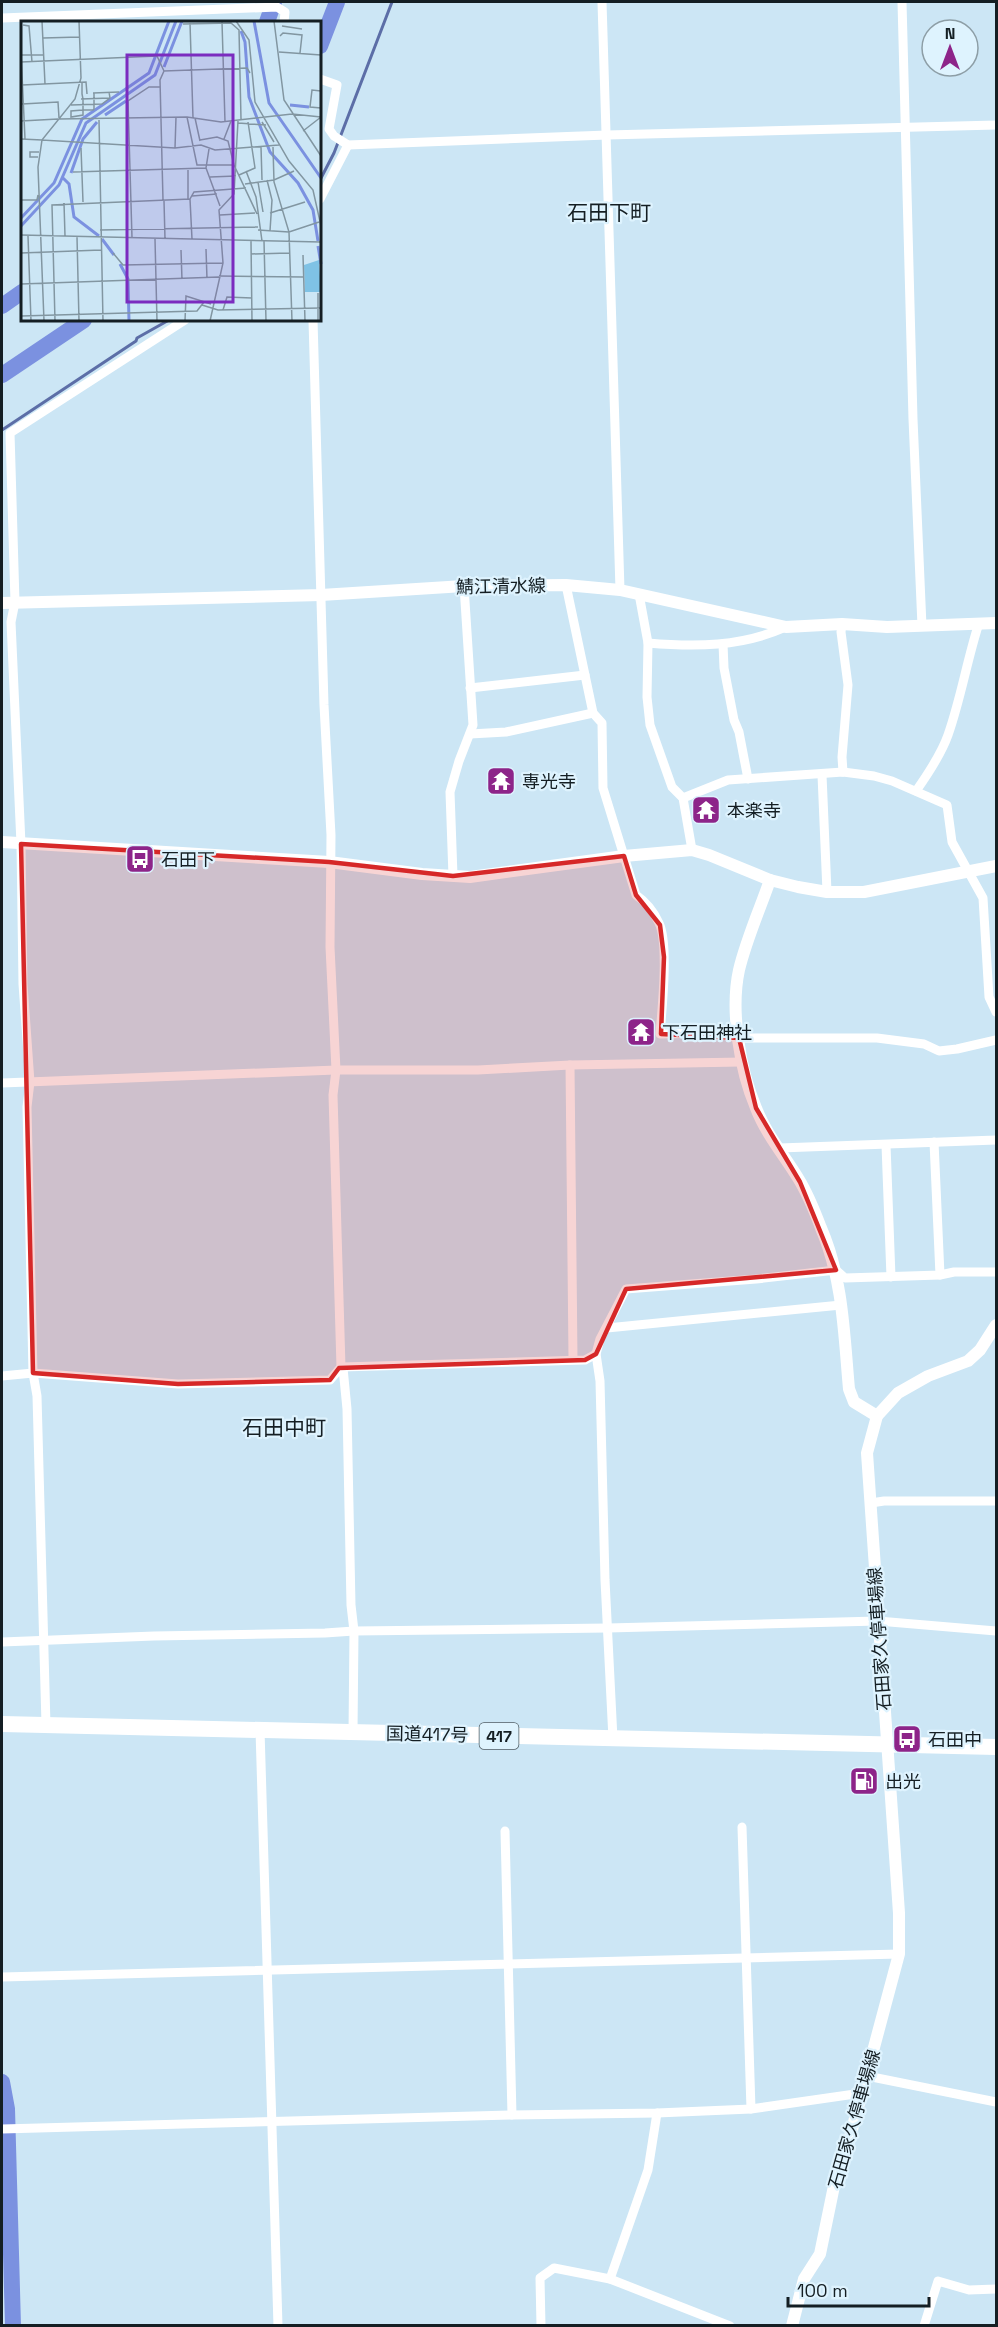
<svg xmlns="http://www.w3.org/2000/svg" width="998" height="2327" font-family="'Space Grotesk','Noto Sans JP',sans-serif">
<style>
.lines{fill:none;stroke-linecap:round;stroke-linejoin:round}
.stream{stroke:#5c6ea7;stroke-width:3}
.river{stroke:#7b91e0;stroke-width:16}
.street{stroke:#fff;stroke-width:9}
.secondary{stroke:#fff;stroke-width:12}
.highway{stroke:#fff;stroke-width:16}
.marked{fill:#d62828;fill-opacity:0.2;stroke:#d62828;stroke-width:4.5;stroke-linejoin:round}
.labels{text-anchor:middle;dominant-baseline:central;stroke-width:4.5;stroke-linejoin:round;paint-order:stroke}
.shield{fill:#def3fe;stroke:#515e65;stroke-width:1.5}
.shield-label{font-size:16px;font-weight:bold;fill:#141e23}
.street-label{font-size:18px;fill:#141e23;stroke:#def3fe}
.poi-label{font-size:18px;fill:#141e23;stroke:#def3fe;text-anchor:start}
.quarter-label{font-size:21px;fill:#141e23;stroke:#def3fe}
.inset-river{fill:none;stroke:#7b91e0;stroke-width:3}
.inset-road{fill:none;stroke:#8296a1;stroke-width:1.5}
.view{fill:#7b2cbf;fill-opacity:0.15;stroke:#7b2cbf;stroke-width:3}
.inset-edge{fill:none;stroke:#141e23;stroke-width:3}
</style>
<rect width="100%" height="100%" fill="#cce6f5"/>
<g class="lines">
<g class="stream">
<path d="M320,180L334,153L392,2"/>
<path d="M2,430L136,341L137,338L169,320"/>
</g>
<g class="river">
<path d="M267,22L274,2"/>
<path d="M320,46L337,2"/>
<path d="M2,306L22,292"/>
<path d="M2,375L84,320"/>
<path d="M2,2082L7,2109L13,2326"/>
</g>
<g class="street">
<path d="M602,2L620,590"/>
<path d="M902,2L913,419L922,626"/>
<path d="M2,18L277,7L285,12L284,22"/>
<path d="M320,79L337,85L329,129L334,136L348,145L607,135L996,125"/>
<path d="M320,199L348,145"/>
<path d="M566,585L593,713L602,723L603,788L636,895C646,902 654,912 659,923C669,944 662,1009 660,1034L711,1033L739,1038H877L924,1044L939,1051L957,1049L996,1040"/>
<path d="M639,594L648,643L647,697L650,725L672,787L683,798L692,850"/>
<path d="M842,624L841,632L848,685L842,757L843,772"/>
<path d="M648,643C695,647 741,647 786,627"/>
<path d="M723,644L724,668L734,720L739,732L748,779"/>
<path d="M470,688L585,675"/>
<path d="M470,734L506,732L593,713"/>
<path d="M822,775L827,892"/>
<path d="M916,791C928,774 941,755 948,735C961,698 967,660 979,623"/>
<path d="M683,798L728,780L843,772L874,776L892,781L947,805L952,842L983,898L989,997L996,1012"/>
<path d="M453,876L450,792L459,761L473,725L464,586"/>
<path d="M570,1065L573,1359"/>
<path d="M2,1083L336,1070H478L570,1065L742,1062"/>
<path d="M934,1142L940,1275"/>
<path d="M886,1145L891,1277"/>
<path d="M780,1148L996,1140"/>
<path d="M607,1328L841,1305"/>
<path d="M341,1367L585,1360L596,1354"/>
<path d="M343,1368L347,1409L351,1605L354,1631L353,1732"/>
<path d="M2,1376L33,1373L178,1384L330,1380L341,1367L333,1095L336,1070L330,947L331,835L324,705L313,320"/>
<path d="M871,1503L884,1501H996"/>
<path d="M2,1642L154,1636L325,1633L354,1631L608,1628L878,1621L996,1631"/>
<path d="M46,1725L37,1396L33,1373L27,1107L30,1082L23,984L21,844L11,622L15,602L10,433L185,320"/>
<path d="M260,1730L278,2326"/>
<path d="M613,1739L605,1580L600,1381L596,1354L600,1339L626,1289L756,1279L836,1270L845,1278L940,1275L954,1272H996"/>
<path d="M742,1827L751,2109"/>
<path d="M505,1831L512,2115"/>
<path d="M2,1977L899,1954"/>
<path d="M867,2076L996,2102"/>
<path d="M2,2129L512,2115L657,2113L751,2109L862,2093"/>
<path d="M610,2279L648,2170L657,2113"/>
<path d="M541,2326L540,2278L554,2268L610,2279L730,2326"/>
<path d="M924,2326L938,2281L969,2290L996,2289"/>
</g>
<g class="secondary">
<path d="M2,603L321,595L464,586L566,585L620,590L786,627L842,624L887,627L996,623"/>
<path d="M2,842L329,862L422,874L470,877L624,856L692,850L709,855L770,880L798,887L827,892H864L996,866"/>
<path d="M770,880C760,909 746,940 739,970C730,1011 740,1070 756,1108C766,1134 784,1155 798,1178C808,1194 815,1212 821,1228C843,1279 844,1334 849,1389L854,1402L877,1416"/>
<path d="M792,2326L804,2279L820,2254L834,2186L846,2152L899,1954V1913L867,1453L877,1416L898,1393L928,1376L968,1361L980,1350L996,1325"/>
</g>
<path class="highway" d="M2,1724L996,1747"/>
</g>
<path class="marked" d="M21,844L329,862L453,876L624,856L636,895L660,925L664,957L661,1034L739,1038L756,1108L800,1182L836,1270L626,1289L596,1354L585,1360L339,1368L330,1380L178,1384L33,1373Z"/>
<defs>
<g id="temple-square" transform="scale(1.5)"><rect x="-9" y="-9" width="18" height="18" rx="4" fill="#8d2489" stroke="#def3fe"/><path d="M0-6L5-2H3V0L6.5 2.5H4V6H1.5V3h-3V6H-4V2.5H-6.5L-3 0V-2H-5Z" fill="#fff"/></g>
<g id="bus-square" transform="scale(1.5)"><rect x="-9" y="-9" width="18" height="18" rx="4" fill="#8d2489" stroke="#def3fe"/><path d="M-5-6H5V4H4V6H2V4H-2V6H-4V4H-5ZM-3.5-4V0h7V-4ZM-3.5 1.2v1.5H-2V1.2ZM2 1.2v1.5H3.5V1.2Z" fill="#fff"/></g>
<g id="fuel-square" transform="scale(1.5)"><rect x="-9" y="-9" width="18" height="18" rx="4" fill="#8d2489" stroke="#def3fe"/><path d="M-5.5-6h7V0h2V4h1.3V-2.5L3-4.5l.8-.8L6-3V5H2.5V1h-1V6h-7ZM-4.2-4.7v3.2H.2V-4.7Z" fill="#fff"/></g>
</defs>
<g fill-rule="evenodd">
<use href="#temple-square" x="501" y="781"/>
<use href="#temple-square" x="706" y="810"/>
<use href="#bus-square" x="140" y="859"/>
<use href="#temple-square" x="641" y="1032"/>
<use href="#bus-square" x="907" y="1739"/>
<use href="#fuel-square" x="864" y="1781"/>
</g>
<g class="labels">
<rect class="shield" x="479.5" y="1723" width="39" height="26" rx="4.5"/>
<g class="shield-label">
<text x="499" y="1736">417</text>
</g>
<g class="street-label">
<text transform="translate(501 586) rotate(-1)">鯖江清水線</text>
<text transform="translate(879 1639) rotate(-94)">石田家久停車場線</text>
<text transform="translate(427 1734) rotate(1)">国道417号</text>
<text transform="translate(854 2119) rotate(-74)">石田家久停車場線</text>
</g>
<g class="poi-label">
<text x="522" y="781">専光寺</text>
<text x="727" y="810">本楽寺</text>
<text x="161" y="859">石田下</text>
<text x="662" y="1032">下石田神社</text>
<text x="928" y="1739">石田中</text>
<text x="885" y="1781">出光</text>
</g>
<g class="quarter-label">
<text x="609" y="212">石田下町</text>
<text x="284" y="1427">石田中町</text>
</g>
</g>
<g transform="translate(21 21)">
<rect width="300" height="300" fill="#cce6f5"/>
<path d="M298,239L300,271H284L283,244Z" fill="#7fc2e5"/>
<path class="inset-river" d="M233,0L248,82L300,157M220,10L224,21L228,76L249,131L277,162L292,189L297,220M143,46L161,0M269,84L288,86M84,94L105,80M50,152L62,118L76,101M42,157L48,163L53,196L78,215M0,197L33,162L61,98L128,52L148,0M0,205L38,164L65,102L134,54L155,0M81,218L93,234M297,225L300,243M99,243L107,258L108,300"/>
<path class="inset-road" d="M21,0L24,63M215,0L228,19L234,81L268,140L292,169L300,205M253,0L263,79L300,135M201,1L204,101M169,2L172,97M162,3L210,2L218,9L220,98M2,4L8,5L11,41M261,5L281,8M259,15L262,12L281,14L279,32M22,17L59,16M258,31L300,34M0,32L4,118M0,34H23M0,41L136,35L143,50L226,47L229,52M61,61V73L62,78V94L50,96V90L62,89H72L73,88V72M1,64L65,61L66,73M300,70L291,69L289,86L300,87M72,72L98,71M60,78L89,77M1,83L37,81L38,97M50,84L81,83L89,77L88,71M166,96L176,144H213M174,97L179,120M38,98L166,96L200,101L271,93L300,96M78,99L82,300M0,100L37,98M241,101L253,121M217,102L245,104M282,110L300,96M0,118L21,119L54,78L60,57L58,0M203,118L210,100M179,119L196,116L207,120L213,144L236,193M240,126L241,159M252,126L253,161L268,211L271,300M60,127L62,181M154,127L155,96M188,128L185,147L199,185M17,136H9V131H18M167,147V179M225,150L235,176L241,220M52,151L185,147M218,154L234,147L227,101M189,156L215,155M246,159L251,179L249,210M237,161L242,191M224,163L253,159L273,150M171,175L196,173M0,179H16L17,174M142,179L139,59L143,50M143,180L144,218M43,182L44,215M249,192L284,181M199,194L234,192M79,209L237,206M237,209L268,211L298,201M0,214L300,221M7,215L10,300M56,216L58,300M111,217L107,80L128,66H139M134,218L136,300M171,218L169,178L173,171L225,167M230,220L231,300M243,220L245,300M185,228L186,258M160,229L161,259M0,232L80,229M92,232L102,244L202,242M230,233L268,232M282,234L284,300M198,255L283,256M0,263L198,256M297,272V300M181,284L197,289L300,287M202,289L206,276L231,277M0,295L176,290L183,281M23,300L17,146L21,119L154,127L180,124L194,129L258,124M34,300L31,184L169,178M164,300L165,275L190,283M189,300L202,242L198,189L213,173L217,100"/>
<path class="view" d="M106,34H212V281H106Z"/>
<rect width="300" height="300" class="inset-edge"/>
</g>
<rect width="998" height="2327" fill="none" stroke="#141e23" stroke-width="6"/>
<g transform="translate(950 48)"><circle r="28" fill="#def3fe" stroke="#8d9ea6" stroke-width="1.5"/>
<path d="M0-4.5L10 22L0 15L-10 22Z" fill="#8d2489"/>
<text y="-9" font-size="16" font-weight="bold" text-anchor="middle" fill="#141e23">N</text>
</g>
<path d="M788 2297v9h141v-9" fill="none" stroke="#141e23" stroke-width="3"/>
<text x="797" y="2297" font-size="18" fill="#141e23" stroke="#def3fe" stroke-width="4.5" paint-order="stroke">100 m</text>
</svg>
